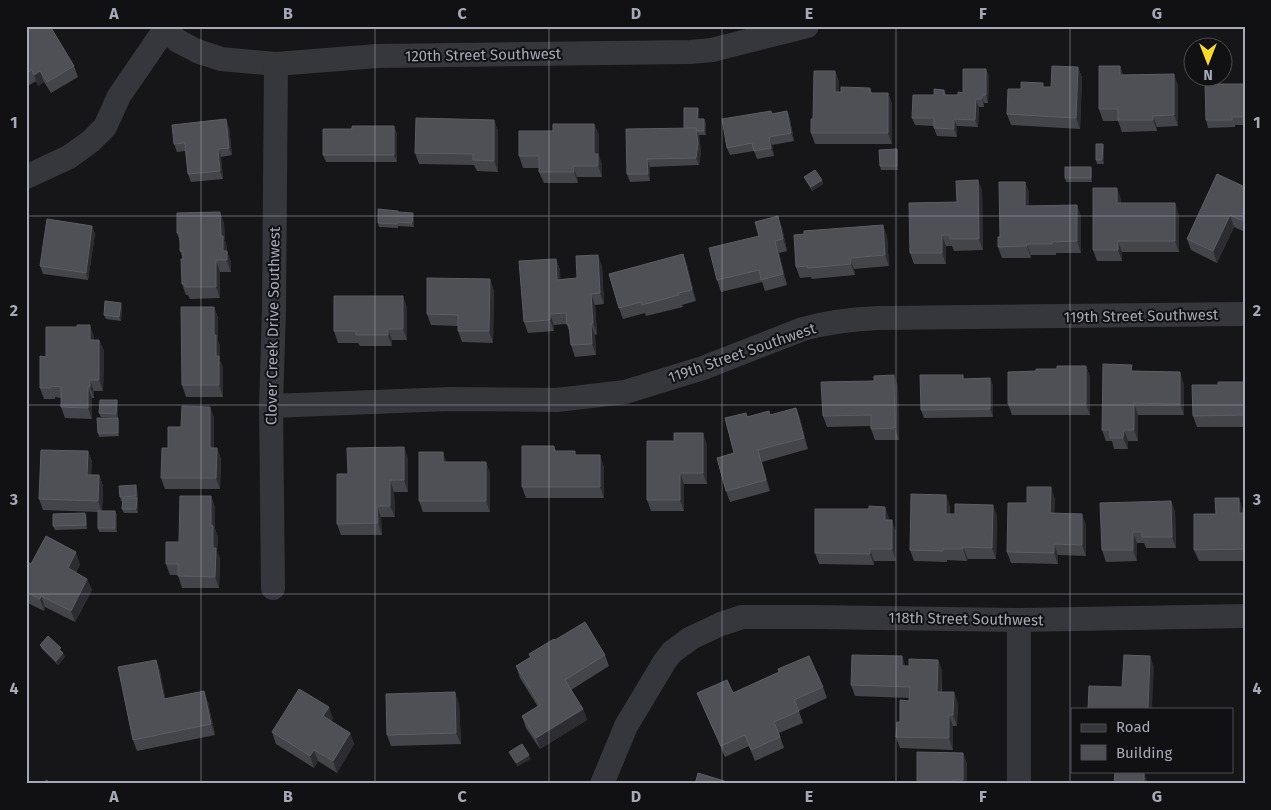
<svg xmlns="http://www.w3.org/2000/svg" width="1271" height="810" font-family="'Fira Sans',sans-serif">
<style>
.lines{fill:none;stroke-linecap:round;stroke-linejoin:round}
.minor{stroke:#36363d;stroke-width:24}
.wall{fill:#44454a}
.shaded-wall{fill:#2d2d31}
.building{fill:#4f4f56;stroke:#5c5d65}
.grid{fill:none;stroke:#a6a9b8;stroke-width:1;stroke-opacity:0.55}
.labels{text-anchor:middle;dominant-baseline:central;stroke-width:4;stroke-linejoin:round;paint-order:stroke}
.street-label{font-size:15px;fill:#a6a9b8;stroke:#111012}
.neatline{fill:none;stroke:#a6a9b8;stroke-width:2}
.grid-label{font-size:16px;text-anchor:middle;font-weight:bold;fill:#a6a9b8}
</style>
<rect width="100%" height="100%" fill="#161517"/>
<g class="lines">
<g class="minor">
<path d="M163,26L165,29L178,41L197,51L221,59L276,64L377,56L690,52L712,50L807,26"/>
<path d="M26,177L69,157L91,141L105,127L119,96L165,29"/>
<path d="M271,406L450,399L557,400L625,392L703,368L803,329C828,322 853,319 879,318L1245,314"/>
<path d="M273,588L271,406L274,310L276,64"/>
<path d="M602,784L626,726L665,661L672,652L691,638L721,624L742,617H814L1019,620L1245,616"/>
<path d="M1019,784V620"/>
</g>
</g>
<g class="wall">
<path d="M26,26L74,66L78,77L51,93L44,82L38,86L36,81L26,87Z"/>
<path d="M1120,66L1123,75L1178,85V126L1157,127V131L1122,132L1118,121H1103L1099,109Z"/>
<path d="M1078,67L1082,78L1080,129L1011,125L1007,114L1021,89L1051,87Z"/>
<path d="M986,69L989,77L988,103H984V107H979L978,127L957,126V137L937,136L934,128V126L915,125L912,118L934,95L944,90L946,95H958L963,93Z"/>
<path d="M835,71L839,82V92L870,88L872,93H888L892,104V144H815L811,133L813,119Z"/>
<path d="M1245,84V125H1235V127L1208,128L1206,120Z"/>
<path d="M698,108L699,112V119L706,123V135H699L701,152L699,165L650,167V181L630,182L627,174L684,128Z"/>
<path d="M787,111L790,119L794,141L772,145L774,156L757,159L754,151L730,155L727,148L772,114Z"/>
<path d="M494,120L498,131V172L477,171L474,165L419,164L415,153Z"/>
<path d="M594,124L599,135V156L602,165V177H577L578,183H544L539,172V168H523L519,156L553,131Z"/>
<path d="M394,126L397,134V162H326L323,155Z"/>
<path d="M229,127L232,155L221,157L223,179L191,182L188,174L185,151L177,152L174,144Z"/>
<path d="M1103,144L1104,148V164H1097L1096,160Z"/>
<path d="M897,149L898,153V170H881L880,166Z"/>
<path d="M1091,167L1092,171V182H1066L1065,178Z"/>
<path d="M804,177L822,180L823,184L812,191L806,181Z"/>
<path d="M978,180L982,191L983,250L954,251L952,246H946V264H914L910,253L957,202Z"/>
<path d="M1025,182L1029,193V206L1081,216V253H1056V255H1031V258H1002L998,247Z"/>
<path d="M1245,187V232L1234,227L1217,263L1191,250L1187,239Z"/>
<path d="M1121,199V203L1179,215V252H1122V261H1097L1093,250Z"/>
<path d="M220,212L224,224L225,241L227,247V252L231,262V272H220V298L190,299L188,295H186L182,284L183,259L180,251V242L177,233Z"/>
<path d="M398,212L414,216V227L398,226V228L379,227L378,223Z"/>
<path d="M92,226L95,234L88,280L43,274L40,266Z"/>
<path d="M782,227L787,251L779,253L787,285L765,291L762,282L721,292L717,280Z"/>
<path d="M887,236L889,266L854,269L855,275L812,279L811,277L800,278L796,267Z"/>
<path d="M683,254L687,265L696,301L682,305L683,307L646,316L645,313L623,319L619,308Z"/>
<path d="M556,259L560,270V279L577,278L602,266L604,304L595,305L597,334L595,335L596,355L575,357L571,345L570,334L567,324L554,325V331L528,333L524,322Z"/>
<path d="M494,290L493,343L462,342L458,331V326L431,325L427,314Z"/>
<path d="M122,307L121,321L106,319L104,315Z"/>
<path d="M214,307L218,318V341L220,346V361L223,367V397H186L182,385Z"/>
<path d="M407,307V340H392V346H360L358,343H338L334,331Z"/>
<path d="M94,336V340H99L104,351L103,391H94V398H92V419L65,418L61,407V398L55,397V399H44L40,388L46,357Z"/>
<path d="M1086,366L1090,377V415H1012L1008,404L1057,369Z"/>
<path d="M1134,371L1184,384V415H1138V441H1128V449H1114L1112,441H1106L1102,430Z"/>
<path d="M963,375L964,379L990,378L993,386V417L924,418L921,410Z"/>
<path d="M1245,382V427H1197L1193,416L1218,385Z"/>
<path d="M898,386L899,440H875L871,429V426L827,427L823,416Z"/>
<path d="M117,400L118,404V418L101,417L99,413Z"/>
<path d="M210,407L214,418V448H217L221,459L220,489H165L161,478L168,448L181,427Z"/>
<path d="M796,408L800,419L808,449L762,462L770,491L730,502L726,491L747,417L770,415Z"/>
<path d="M119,422V436L99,437L98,433Z"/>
<path d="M707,445V484H684V511H651L647,500Z"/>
<path d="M554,446L556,451L577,455L604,467V498H526L522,487Z"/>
<path d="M88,451L92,462L91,475H99L103,486L102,511H115L117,515V532H99L98,528V512L43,510L39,499Z"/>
<path d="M408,458V492H394L395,517H381L382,535H341L337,524L348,474Z"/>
<path d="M447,462H486L490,474V512H423L419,501Z"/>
<path d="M136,485L137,489L138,502V513H124L122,509L123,501H121L120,497Z"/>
<path d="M946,495L950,507V514L997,516L996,559H968L967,561L947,560V562L914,561L910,550Z"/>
<path d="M211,496L215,508V529L218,537L217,551L220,559L219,588H182L178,575H170L166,564L179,542Z"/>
<path d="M1055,499L1054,513L1086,525V556L1058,555V564L1011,563L1007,552L1027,503Z"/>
<path d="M1171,501L1175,512L1176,548H1146L1144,543H1137V561L1106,562L1102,550Z"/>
<path d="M1243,509V513H1245V561H1199L1194,550L1216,514Z"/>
<path d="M87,517V529L55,530L53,526Z"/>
<path d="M889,518V520L896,531V561H874V565L819,564L815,553Z"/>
<path d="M31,564H80L76,573L87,579L92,590L75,622L45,607L44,611L26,602V566Z"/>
<path d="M555,640L605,655L609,666L571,690L583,709L587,720L540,749L526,728L522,716L538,707L520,678L516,666L530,657L529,654Z"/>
<path d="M40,645L62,652L65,657L58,665L42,649Z"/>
<path d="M156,660L160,671L165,699L208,702L215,735L137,751L133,740Z"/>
<path d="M938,660L942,671V692L958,703L957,726H953V750L900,748L896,737L900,722L909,701V698L855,696L851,685L906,666H909Z"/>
<path d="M823,687L827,698L799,711L803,723L779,733L784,748L755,761L749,746L725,757L697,693H733Z"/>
<path d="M459,703L461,744L391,746L387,735Z"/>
<path d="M333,718L331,721L350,733L354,744L337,773L318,761L314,768L276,744L272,732Z"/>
<path d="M963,753L967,764V784H917Z"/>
</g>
<g class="shaded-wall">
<path d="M1120,66L1124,77L1120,75Z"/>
<path d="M1078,67L1082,78L1080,129L1076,118Z"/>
<path d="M986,69L989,77L988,103L986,95Z"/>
<path d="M40,71L44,82L38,86L34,75Z"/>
<path d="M835,71L839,82V103L835,92Z"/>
<path d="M1174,74L1178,85V126L1174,115Z"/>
<path d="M888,93L892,104V144L888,133Z"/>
<path d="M982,95L984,103V107L982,99Z"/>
<path d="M976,99L979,107L978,127L975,120Z"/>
<path d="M698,108L699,112V123L697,119Z"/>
<path d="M787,111L790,119L794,141L791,133Z"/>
<path d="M1153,116L1157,127V131L1153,120Z"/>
<path d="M226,119L229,127L232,155L229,148Z"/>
<path d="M704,119L706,123V135L704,131Z"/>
<path d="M954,119L957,126V137L954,129Z"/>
<path d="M494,120L498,131V172L494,161Z"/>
<path d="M594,124L599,135V156L602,165V177L594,154Z"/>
<path d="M394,126L397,134V162L394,155Z"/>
<path d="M696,128L699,136L701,152L699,165L696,158Z"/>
<path d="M769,137L772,145L774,156L771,148Z"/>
<path d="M1103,144L1104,148V164L1102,160Z"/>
<path d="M218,149L221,157L223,179L220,171Z"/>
<path d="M897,149L898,153V170L897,166Z"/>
<path d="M647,159L650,167V181L648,174Z"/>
<path d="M573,166L577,177L578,183L574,172Z"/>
<path d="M1091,167L1092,171V182L1091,178Z"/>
<path d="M822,180L823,184L812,191L811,187Z"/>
<path d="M978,180L982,191L983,250L979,239Z"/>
<path d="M1025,182L1029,193V217L1025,206Z"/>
<path d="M1117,188L1121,199V215L1117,203Z"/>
<path d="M1175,203L1179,215V252L1175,241Z"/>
<path d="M1077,205L1081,216V253L1077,241Z"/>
<path d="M220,212L224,224L225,241L227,247V252L231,262V272L223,251L221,236Z"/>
<path d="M413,213L414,216V227L412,223Z"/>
<path d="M1230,215L1234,227L1217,263L1213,251Z"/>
<path d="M778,216L782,227L787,251L783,239Z"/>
<path d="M883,225L887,236L889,266L885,255Z"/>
<path d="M92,226L95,234L88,280L86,273Z"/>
<path d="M942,235L946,246V264L942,253Z"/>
<path d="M775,241L779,253L787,285L783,274Z"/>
<path d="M1118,241L1122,252V261L1118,250Z"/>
<path d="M1027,244L1031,255V258L1027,246Z"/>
<path d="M683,254L687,265L696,301L692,290Z"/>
<path d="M598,255L602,266L604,304L600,293Z"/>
<path d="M850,258L854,269L855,275L851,264Z"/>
<path d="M556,259L560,270L561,291L557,280Z"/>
<path d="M216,260L220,272V298L216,287Z"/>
<path d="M490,279L494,290L493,343L489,331Z"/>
<path d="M591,294L595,305L597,334L593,323Z"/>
<path d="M403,296L407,307V340L403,329Z"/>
<path d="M121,303L122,307L121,321L119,317Z"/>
<path d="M214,307L218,318V341L220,346V361L223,367V397L219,385L214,335Z"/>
<path d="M550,314L554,325V331L550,320Z"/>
<path d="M591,324L595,335L596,355L592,344Z"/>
<path d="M90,325L94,336V351L90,340Z"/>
<path d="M388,329L392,340V346L388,335Z"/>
<path d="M99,340L104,351L103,391L99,380Z"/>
<path d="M1086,366L1090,377V415L1086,404Z"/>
<path d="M1180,372L1184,384V415L1180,404Z"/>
<path d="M894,375L898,386L899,440L895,428Z"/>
<path d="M990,378L993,386V417L990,409Z"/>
<path d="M90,380L94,391V398L90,387Z"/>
<path d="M88,387L92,398V419L88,408Z"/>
<path d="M117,400L118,404V418L116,414Z"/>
<path d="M1134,403L1138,415V441L1134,430Z"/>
<path d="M210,407L214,418V459L210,448Z"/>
<path d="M796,408L800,419L808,449L804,438Z"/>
<path d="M118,418L119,422V436L118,433Z"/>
<path d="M1124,430L1128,441V449L1123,438Z"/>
<path d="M703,433L707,445V484L703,473Z"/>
<path d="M404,447L408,458V492L404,480Z"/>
<path d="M217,448L221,459L220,489L216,478Z"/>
<path d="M758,450L762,462L770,491L766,480Z"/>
<path d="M88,451L92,462L91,486L87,475Z"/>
<path d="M443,452L447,463L443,462Z"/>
<path d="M600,455L604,467V498L600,487Z"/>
<path d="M486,462L490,474V512L486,501Z"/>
<path d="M680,473L684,484V511L680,500Z"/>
<path d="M99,475L103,486L102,512L98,501Z"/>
<path d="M390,480L394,492L395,517L390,506Z"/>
<path d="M136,485L137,489L138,502V513L136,509L137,498Z"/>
<path d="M1051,487L1055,499L1054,525L1050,513Z"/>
<path d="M946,495L950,507V525L946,514Z"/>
<path d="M211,496L215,508V529L218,537L217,551L220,559L219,588L215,577L211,525Z"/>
<path d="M1239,498L1243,509V525L1239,513Z"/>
<path d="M1171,501L1175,512L1176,548L1172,537Z"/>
<path d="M993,505L997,516L996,559L992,548Z"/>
<path d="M377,506L381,517L382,535L378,523Z"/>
<path d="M885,507L889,518V531L885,520Z"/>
<path d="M115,511L117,515V532L115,528Z"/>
<path d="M85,513L87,517V529L86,525Z"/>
<path d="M1082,514L1086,525V556L1082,545Z"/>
<path d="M892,520L896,531V561L892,549Z"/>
<path d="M1133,532L1137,543V561L1133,550Z"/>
<path d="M1054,544L1058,555V564L1054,553Z"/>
<path d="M963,547L968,559L967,561L963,549Z"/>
<path d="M870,549L874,561V565L870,554Z"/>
<path d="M76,552L80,564L72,580L68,568Z"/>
<path d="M87,579L92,590L75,622L71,611Z"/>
<path d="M41,596L45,607L44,611L40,599Z"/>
<path d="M63,653L65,657L58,665L56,661Z"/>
<path d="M902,656L906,667L902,666Z"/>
<path d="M1150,656L1154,667L1152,709H1148Z"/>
<path d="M156,660L160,671L168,710L164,699Z"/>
<path d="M938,660L942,671L941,703L937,692Z"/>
<path d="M204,691L208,702L215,735L211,724Z"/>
<path d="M455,692L459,703L461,744L456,733Z"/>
<path d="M954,692L958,703L957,726L953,715Z"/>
<path d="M329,707L333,718L327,727L323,716Z"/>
<path d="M583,709L587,720L540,749L536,738Z"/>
<path d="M949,715L953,726V750L949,738Z"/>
<path d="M350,733L354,744L337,773L333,761Z"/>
<path d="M314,750L318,761L314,768L310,756Z"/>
<path d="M963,753L967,764V784H964L963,780Z"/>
<path d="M529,755L531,759L517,767L516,763Z"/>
<path d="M1144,772L1148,784H1144Z"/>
</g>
<g class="building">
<path d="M26,26H50L74,66L47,82L40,71L34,75L32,70L26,73Z"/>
<path d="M1052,66L1078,67L1076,118L1007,114L1008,89H1021V82L1043,83V87H1051Z"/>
<path d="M1099,66H1120V75L1174,74V115L1153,116V120H1118V109H1099Z"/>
<path d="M963,69H986V95H982V99H976L975,120L954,119V129L934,128V118H912L913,95H934V89L944,90V95H958V92L963,93Z"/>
<path d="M814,71H835V92H841V87L870,88V93H888V133H811V119H813Z"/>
<path d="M1205,84H1245V117H1232V120H1206Z"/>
<path d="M684,108H698L697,119H704V131H697L696,128H684Z"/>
<path d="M771,111L772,114L787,111L791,133L769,137L771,148L754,151L752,143L727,148L722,119Z"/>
<path d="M416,118L494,120V161L473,160V154L415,153Z"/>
<path d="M226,119L229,148L218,149L220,171L188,174L185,143L174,144L172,125Z"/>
<path d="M553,124H594V154H598V166H573L574,172H539V156H519V131H553Z"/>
<path d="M352,126H394V155H323V129H352Z"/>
<path d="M696,128L698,144L696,158L647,159L648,174H627L626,129Z"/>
<path d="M1096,144H1103L1102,160H1096Z"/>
<path d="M897,149V166H880L879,150Z"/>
<rect x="1065" y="167" width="26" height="11"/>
<path d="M815,170L822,180L811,187L804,177Z"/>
<path d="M1217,174L1245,187V222L1230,215L1213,251L1187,239Z"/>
<path d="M978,180L979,239H950V235H942V253H910L909,203L957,202L956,181Z"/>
<path d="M999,182H1025V206L1077,205V241L1052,242V244H1027V246L998,247V237H1000Z"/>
<path d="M1093,188H1117V203H1175V241H1118V250H1093Z"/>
<path d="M378,209L398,211V212L413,213L412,223L397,222V224L378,223Z"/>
<path d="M220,212L221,236H223V251H227V260H216V287H185V284H182L181,259H183V251H180V233H177V213Z"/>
<path d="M778,216L783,239L775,241L783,274L761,280L759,270L717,280L709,248L759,236L755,222Z"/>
<path d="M47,219L92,226L86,273L40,266Z"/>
<path d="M883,225L885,255L850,258L851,264L808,268L807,266L796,267L794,235L804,234V231Z"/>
<path d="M683,254L692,290L678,293L679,295L642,305L641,302L619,308L609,274Z"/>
<path d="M598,255L600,293L591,294L593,323L591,324L592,344L571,345L569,325H567L566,313L550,314V320L524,322L519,261L556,259L557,280L577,278L576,256Z"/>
<path d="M427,278L490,279L489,331H458V315L427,314Z"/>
<path d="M334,296H403V329H388V335H356V331H334Z"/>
<path d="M105,301L121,303L119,317L104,315Z"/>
<path d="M181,307H214V335H216V356H219V385H182Z"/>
<path d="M77,325H90V340H99V380H90V387H88V408L61,407V387L51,386V388H40V356L46,357V327H77Z"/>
<path d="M1103,364L1132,365L1131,371L1180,372V404L1134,403V430H1124L1123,438H1110V430H1102Z"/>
<path d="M1057,366H1086V404H1008V372L1036,371V369H1057Z"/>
<path d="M894,375L895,428L871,429V415L823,416L821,382L874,381V376Z"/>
<path d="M920,375H963V379L990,378V409L921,410Z"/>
<path d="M1218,382H1245V415L1193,416L1192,385H1218Z"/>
<path d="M100,400H117L116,414L99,413Z"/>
<path d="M182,406L210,407V448H217L216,478H161L162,448H168V427H181Z"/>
<path d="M796,408L804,438L758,450L766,480L726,491L717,458L734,453L725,418L746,413L747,417L769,411L770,415Z"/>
<path d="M97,418H118V433H98Z"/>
<path d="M674,433H703V473H680V500H647V441H674Z"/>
<path d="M522,446H554V451H575V455H600V487H522Z"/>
<path d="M404,447V480H390V506H377L378,523L337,524V474H348L347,448Z"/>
<path d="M41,450L88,451L87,475H99L98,501L39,499Z"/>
<path d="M419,452H443V462H486V501H419Z"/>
<path d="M136,485V496L120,497L119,486Z"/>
<path d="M1027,487H1051L1050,513L1082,514V545L1054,544V553L1007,552L1008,503H1027Z"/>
<path d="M911,494L946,495V514H955V504L993,505L992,548L963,547V549H943V551L910,550Z"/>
<path d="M180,496H211V525L213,526V548H216L215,577L178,576V564H166V542H179Z"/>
<path d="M123,498H137L136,509H122Z"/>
<path d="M1215,498H1239V513H1245V549L1194,550V514H1216Z"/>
<path d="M1171,501L1172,537H1142V532H1133V550H1102L1100,503Z"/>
<path d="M869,506L885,507V520H892V549H870V554L815,553V509H869Z"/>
<rect x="98" y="511" width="17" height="17"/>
<path d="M85,513L86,525L53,526V514Z"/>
<path d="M46,536L76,552L68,568L87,579L71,611L41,596L40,599L26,592V566L28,562L31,564Z"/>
<path d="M585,622L605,655L565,680L583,709L536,738L522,716L540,705L516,666L531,657L529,654L554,639L555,640Z"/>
<path d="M48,636L61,648L59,649L63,653L56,661L40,645Z"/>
<path d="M852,655L902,656V666H909V659L938,660L937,692H954L953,715H949V738L896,737L897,722H900V700L909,701L910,687L851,685Z"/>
<path d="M1124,655L1150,656L1148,709H1088L1089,686L1122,687Z"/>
<path d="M809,656L823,687L794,700L799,711L774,722L780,737L751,750L745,735L721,746L697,693L727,680L733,693L779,672L778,669Z"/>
<path d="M156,660L164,699L204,691L211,724L133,740L118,667Z"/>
<path d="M299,689L329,707L323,716L350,733L333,761L314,750L310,756L272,732Z"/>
<path d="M455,692L456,733L387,735L386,694Z"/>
<path d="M522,744L529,755L516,763L509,752Z"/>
<path d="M917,752L963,753V780H953V784H917Z"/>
<path d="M1115,772H1144V784H1114Z"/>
<path d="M698,773L734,784H695Z"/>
<path d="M47,780L49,784H41Z"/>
</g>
<path class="grid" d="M201,26V784M375,26V784M549,26V784M722,26V784M896,26V784M1070,26V784M26,216H1245M26,405H1245M26,594H1245"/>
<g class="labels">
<g class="street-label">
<text transform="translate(483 55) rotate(-1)">120th Street Southwest</text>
<text transform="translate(1141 316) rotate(-1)">119th Street Southwest</text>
<text transform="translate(273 326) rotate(-89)">Clover Creek Drive Southwest</text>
<text transform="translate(742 353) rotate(-19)">119th Street Southwest</text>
<text transform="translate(966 619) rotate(1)">118th Street Southwest</text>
</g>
</g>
<rect width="1271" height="810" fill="none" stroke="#111012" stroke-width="55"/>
<rect x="1071" y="708" width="162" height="65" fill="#111012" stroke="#4d4d54"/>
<rect x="1081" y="724" width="25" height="8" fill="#36363d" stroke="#4d4d54"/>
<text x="1116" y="732" font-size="15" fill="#a6a9b8">Road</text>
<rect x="1081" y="745" width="25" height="15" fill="#4f4f56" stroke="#4d4d54"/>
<text x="1116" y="758" font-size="15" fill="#a6a9b8">Building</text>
<g transform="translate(1208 62) rotate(180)"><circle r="24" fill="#111012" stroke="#4d4d54"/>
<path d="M0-4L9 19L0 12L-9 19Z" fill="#ffda26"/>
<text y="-8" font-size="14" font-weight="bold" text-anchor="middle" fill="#a6a9b8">N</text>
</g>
<rect x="28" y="28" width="1216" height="754" class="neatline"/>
<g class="grid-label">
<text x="114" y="19">A</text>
<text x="288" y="19">B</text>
<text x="462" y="19">C</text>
<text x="636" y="19">D</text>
<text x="809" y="19">E</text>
<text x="983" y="19">F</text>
<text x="1157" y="19">G</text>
<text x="14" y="128">1</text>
<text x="1257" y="128">1</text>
<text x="14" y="316">2</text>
<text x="1257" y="316">2</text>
<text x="14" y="505">3</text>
<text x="1257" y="505">3</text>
<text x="14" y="694">4</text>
<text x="1257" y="694">4</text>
<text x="114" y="802">A</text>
<text x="288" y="802">B</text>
<text x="462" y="802">C</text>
<text x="636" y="802">D</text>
<text x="809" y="802">E</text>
<text x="983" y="802">F</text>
<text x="1157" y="802">G</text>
</g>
</svg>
